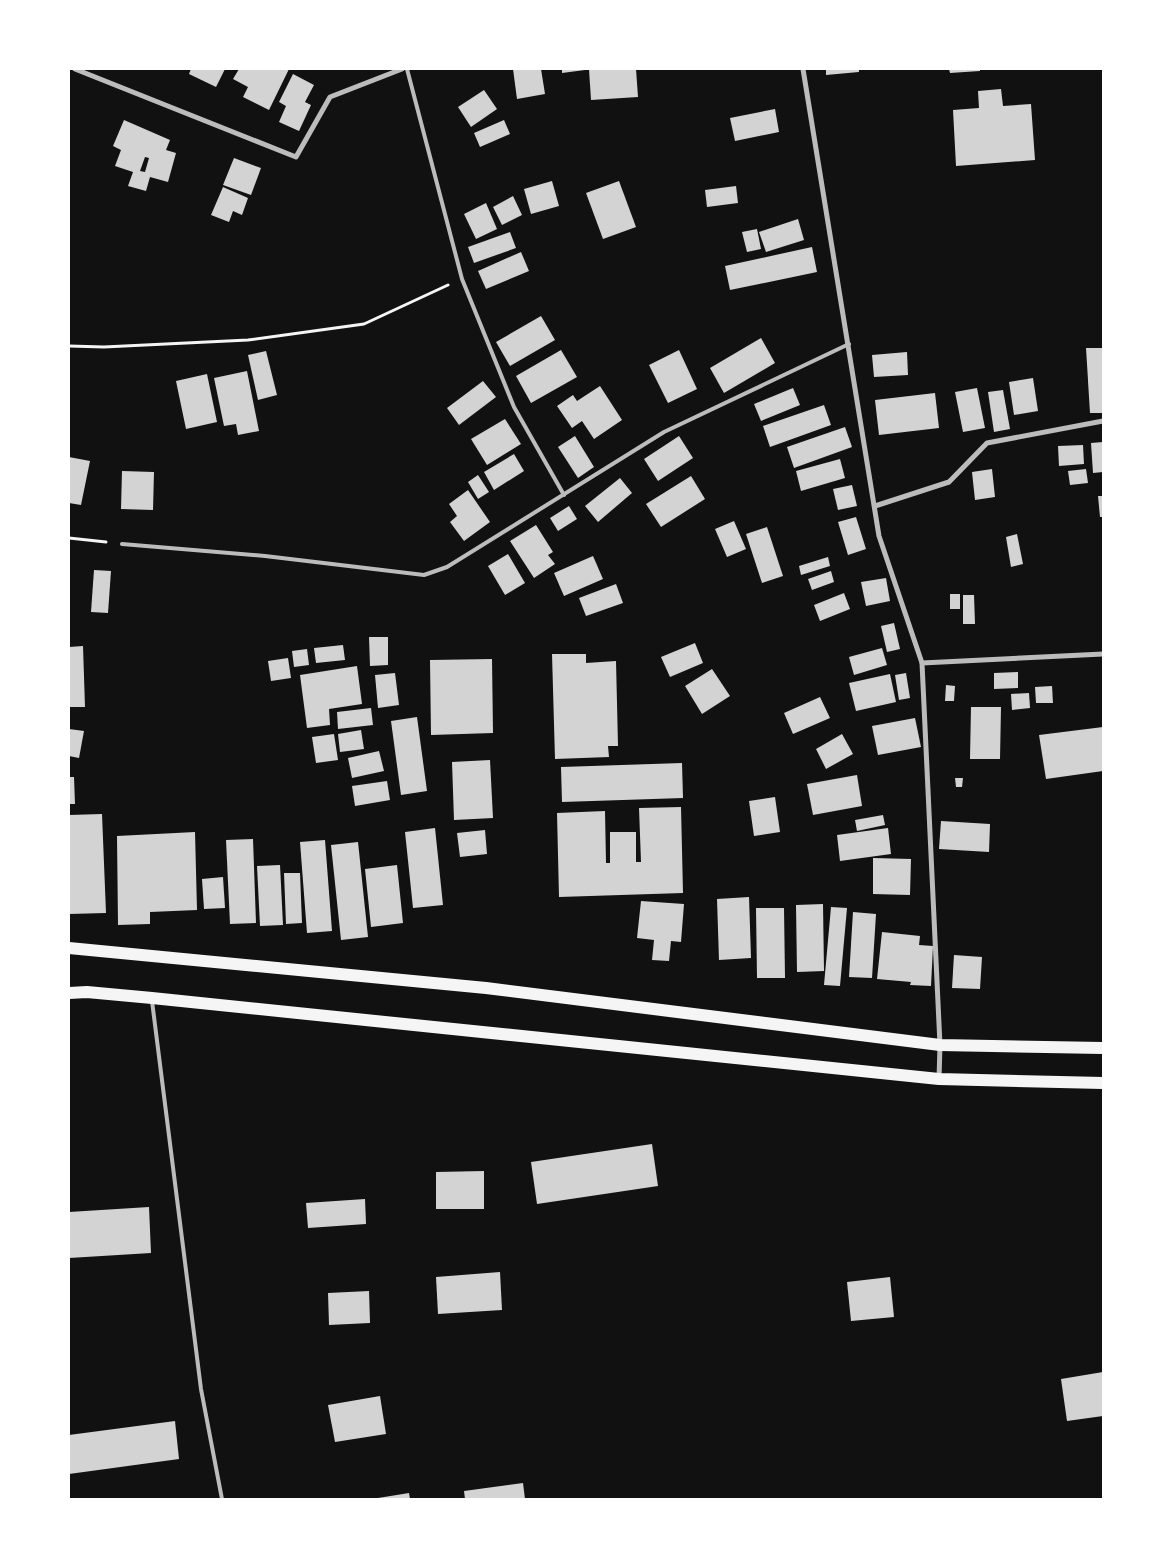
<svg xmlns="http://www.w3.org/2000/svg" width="1172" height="1568" font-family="'Space Grotesk',sans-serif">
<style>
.building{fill:#d3d3d3;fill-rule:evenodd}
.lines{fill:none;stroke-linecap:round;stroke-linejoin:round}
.path{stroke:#f5f5f5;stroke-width:3}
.service{stroke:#bcbcbc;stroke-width:4}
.minor{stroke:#bcbcbc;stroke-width:5}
.primary{stroke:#f5f5f5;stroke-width:12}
</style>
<rect width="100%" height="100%" fill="#111"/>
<g class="building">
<path d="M191,69H225L216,87L189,74Z"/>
<path d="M239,69H289L269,110L243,97L248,87L233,79Z"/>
<path d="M513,69H541L545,94L517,99Z"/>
<path d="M562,69H585V70L562,73Z"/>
<path d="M589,69H636L638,97L591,100Z"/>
<path d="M826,69H859V72L826,75Z"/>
<path d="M949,69H980V71L950,73Z"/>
<path d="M293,74L314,85L305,102L311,105L299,131L279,122L286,106L279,102Z"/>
<path d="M1001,89L1003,106L1031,104L1035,160L956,166L953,110L979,108L978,91Z"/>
<path d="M484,90L497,109L471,127L458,107Z"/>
<path d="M775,109L779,132L735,141L730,118Z"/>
<path d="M124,120L170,140L166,150L176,153L168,182L150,177L146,191L128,186L133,172L115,166L121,150L113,146ZM145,157L149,158L145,172L140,171Z"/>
<path d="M504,120L510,134L480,147L474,133Z"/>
<path d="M234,158L261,168L251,195L223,185Z"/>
<path d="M552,181L559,206L531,214L524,189Z"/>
<path d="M619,181L636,227L603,239L586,193Z"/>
<path d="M736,186L738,203L707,207L705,190Z"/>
<path d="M223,187L248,198L242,215L233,211L229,222L211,215Z"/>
<path d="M513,196L522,215L502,225L493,207Z"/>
<path d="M486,203L497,229L476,239L464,214Z"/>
<path d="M798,219L804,240L766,252L759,232Z"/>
<path d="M757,229L761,249L747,252L742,232Z"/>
<path d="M510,232L516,248L474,263L468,247Z"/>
<path d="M812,247L817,272L730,290L725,266Z"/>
<path d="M521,252L529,271L486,289L478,271Z"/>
<path d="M541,316L555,340L510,366L496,342Z"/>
<path d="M761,338L775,363L724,393L710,368Z"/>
<path d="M1086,348H1103V413H1090Z"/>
<path d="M561,350L577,377L531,403L516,376Z"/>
<path d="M679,350L697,389L668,403L649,365Z"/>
<path d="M266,351L277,395L258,400L248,355Z"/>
<path d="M907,352L908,375L874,377L872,355Z"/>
<path d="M247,371L259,431L238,435L236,424L224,426L214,378Z"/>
<path d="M207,374L217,422L186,429L176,381Z"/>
<path d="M1033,378L1038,411L1014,415L1009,382Z"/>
<path d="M483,381L496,397L459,425L447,408Z"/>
<path d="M600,386L622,420L594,439L582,421L572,428L557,406L573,395L577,401Z"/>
<path d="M793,388L800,405L761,421L754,404Z"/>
<path d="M977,388L985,428L963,432L955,392Z"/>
<path d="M1003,390L1010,429L994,432L988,392Z"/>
<path d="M935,393L939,428L879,435L875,400Z"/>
<path d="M824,405L831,425L770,447L763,426Z"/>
<path d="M505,419L521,444L487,465L471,439Z"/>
<path d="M845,427L852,447L794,468L787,447Z"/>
<path d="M575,436L594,467L578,478L558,447Z"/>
<path d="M679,436L693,458L658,481L644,459Z"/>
<path d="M1103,442V472L1093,473L1091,443Z"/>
<path d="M1083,445L1084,464L1059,466L1058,446Z"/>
<path d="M514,454L524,471L494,490L484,472Z"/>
<path d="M69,457L90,461L81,505L69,503Z"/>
<path d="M840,459L845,478L801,491L796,471Z"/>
<path d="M992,469L995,497L975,500L972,472Z"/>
<path d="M1086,469L1088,483L1070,485L1068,471Z"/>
<path d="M122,471L154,472L153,510L121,509Z"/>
<path d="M478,475L489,492L478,499L468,482Z"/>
<path d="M691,476L705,499L661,527L646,504Z"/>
<path d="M620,478L632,493L598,522L585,506Z"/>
<path d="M852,485L857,506L838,510L833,489Z"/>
<path d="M468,490L490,522L464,541L450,522L457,516L449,504Z"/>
<path d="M1098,496H1103V517H1100Z"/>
<path d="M569,506L577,519L558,531L550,518Z"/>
<path d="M856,517L866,549L848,555L838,522Z"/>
<path d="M734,521L746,549L727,557L715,529Z"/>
<path d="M536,525L553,552L548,555L555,564L534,578L510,541Z"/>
<path d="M767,527L783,576L762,583L746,534Z"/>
<path d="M1017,534L1023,564L1011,567L1006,537Z"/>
<path d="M508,554L525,583L505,595L488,566Z"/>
<path d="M593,556L603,579L564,596L554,573Z"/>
<path d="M828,557L830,566L801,575L799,566Z"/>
<path d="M94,570L111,571L108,613L91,612Z"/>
<path d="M831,571L834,582L812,590L808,579Z"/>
<path d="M886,578L890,601L866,606L861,582Z"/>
<path d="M616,584L623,603L586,616L579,598Z"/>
<path d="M844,593L850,609L820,621L814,605Z"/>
<rect x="950" y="594" width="10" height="15"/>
<path d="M963,595H974L975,624H963Z"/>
<path d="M894,623L900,649L887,652L881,626Z"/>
<path d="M369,637H388V665L370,666Z"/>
<path d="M695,643L703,663L670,677L661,657Z"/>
<path d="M343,645L345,660L316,663L314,648Z"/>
<path d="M83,646L85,707H69V647Z"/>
<path d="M882,648L887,665L854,675L849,657Z"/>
<path d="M307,649L309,665L294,667L292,651Z"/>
<path d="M552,654H586V663L616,661L618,746H608L609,757L555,759Z"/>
<path d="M288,658L291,678L271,681L268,661Z"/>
<path d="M492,659L493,733L431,735L430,660Z"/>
<path d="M357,666L362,704L329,709L330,725L307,728L300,675Z"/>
<path d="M712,669L730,696L702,714L685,686Z"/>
<path d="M1018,672V688L994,689V673Z"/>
<path d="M395,673L399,705L378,708L375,675Z"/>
<path d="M906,673L910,698L899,700L895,675Z"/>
<path d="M890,674L896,702L856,711L849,683Z"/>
<path d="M946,685L955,686L954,701H945Z"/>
<path d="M1052,686L1053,703H1036L1035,687Z"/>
<path d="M1029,693L1030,708L1012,710L1011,694Z"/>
<path d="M820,697L830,718L793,734L784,713Z"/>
<path d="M971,707H1001L1000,759H970Z"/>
<path d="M371,708L373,725L338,729L337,712Z"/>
<path d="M417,717L427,791L401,795L391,721Z"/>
<path d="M915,718L921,747L878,755L872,726Z"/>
<path d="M1103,727V771L1046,779L1039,735Z"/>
<path d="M69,729L84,731L79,758L69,756Z"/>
<path d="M361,730L364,749L340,752L338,734Z"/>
<path d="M334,734L338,760L316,763L312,737Z"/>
<path d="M842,734L853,754L826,769L816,749Z"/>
<path d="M379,751L384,771L352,778L348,758Z"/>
<path d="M490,760L493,818L454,820L452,762Z"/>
<path d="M682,763L683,798L562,802L561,767Z"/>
<path d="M857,775L862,806L813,815L807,784Z"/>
<path d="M69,777H74L75,804H69Z"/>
<path d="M955,778H963L962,787H956Z"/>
<path d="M387,781L390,800L355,806L352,786Z"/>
<path d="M775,797L780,832L754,836L749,801Z"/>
<path d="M681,807L683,893L559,897L557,813L605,811L606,863H610V832H636V862H641L639,808Z"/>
<path d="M102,814L106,913L69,914V815Z"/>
<path d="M883,815L885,825L857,831L855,820Z"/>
<path d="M941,821L990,824L989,852L939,849Z"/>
<path d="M435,828L443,905L413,908L405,832Z"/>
<path d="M888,828L891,854L840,861L837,835Z"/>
<path d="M485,830L487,854L460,857L457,833Z"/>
<path d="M195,832L197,910L150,912V924L118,925L117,836Z"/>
<path d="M253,839L256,923L230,924L226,840Z"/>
<path d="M325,840L332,931L307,933L300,842Z"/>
<path d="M358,842L368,937L341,940L331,845Z"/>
<path d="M873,858L911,859L910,895L873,894Z"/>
<path d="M280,865L283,925L260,926L257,866Z"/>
<path d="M397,865L403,923L371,927L365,869Z"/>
<path d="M284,873H300L302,923L286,924Z"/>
<path d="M223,877L225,908L204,909L202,879Z"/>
<path d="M749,897L751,958L719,960L717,899Z"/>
<path d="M641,901L684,904L681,942L671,941L669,961L652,960L654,940L637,938Z"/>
<path d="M823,904L824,971L797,972L796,905Z"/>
<path d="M831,907L847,908L840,986L824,985Z"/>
<path d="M756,908H784L785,978H757Z"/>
<path d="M853,912L876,914L872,978L849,977Z"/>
<path d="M882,932L920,936L919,945L933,946L931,986L910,985L911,982L877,979Z"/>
<path d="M954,955L982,957L980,989L952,988Z"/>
<path d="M652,1144L658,1186L537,1204L531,1162Z"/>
<path d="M484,1171V1209H436V1172Z"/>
<path d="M365,1199L366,1224L308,1228L306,1203Z"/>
<path d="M149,1207L151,1253L69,1258V1212Z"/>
<path d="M500,1272L502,1310L438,1314L436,1277Z"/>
<path d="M890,1277L894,1317L851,1321L847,1282Z"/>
<path d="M369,1291L370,1323L329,1325L328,1293Z"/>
<path d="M1103,1372V1416L1067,1421L1061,1379Z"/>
<path d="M380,1396L386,1434L335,1442L328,1405Z"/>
<path d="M175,1421L179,1459L69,1474V1435Z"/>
<path d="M523,1483L525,1499H465L464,1491Z"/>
<path d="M409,1493L410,1499H378V1498Z"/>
</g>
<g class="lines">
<g class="path">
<path d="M69,346L104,347L248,340L364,324L448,285"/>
<path d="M69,538L106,542"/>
</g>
<g class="service">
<path d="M407,69L462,279L514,407L564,495"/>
<path d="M122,544L265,556L424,575L447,567L664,432L849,344"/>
<path d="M152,1001L201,1389L222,1499"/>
</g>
<g class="minor">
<path d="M75,69L296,157L330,97L402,69"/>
<path d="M803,69L879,536L922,663L940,1045L939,1079"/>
<path d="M875,506L949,482L987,443L1103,421"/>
<path d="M922,663L1103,654"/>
</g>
<g class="primary">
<path d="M69,948L486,988L940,1045L1103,1048"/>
<path d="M69,993L87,992L152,998L939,1079L1103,1083"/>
</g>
</g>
<rect width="1172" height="1568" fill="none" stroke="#ffffff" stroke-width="140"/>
</svg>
